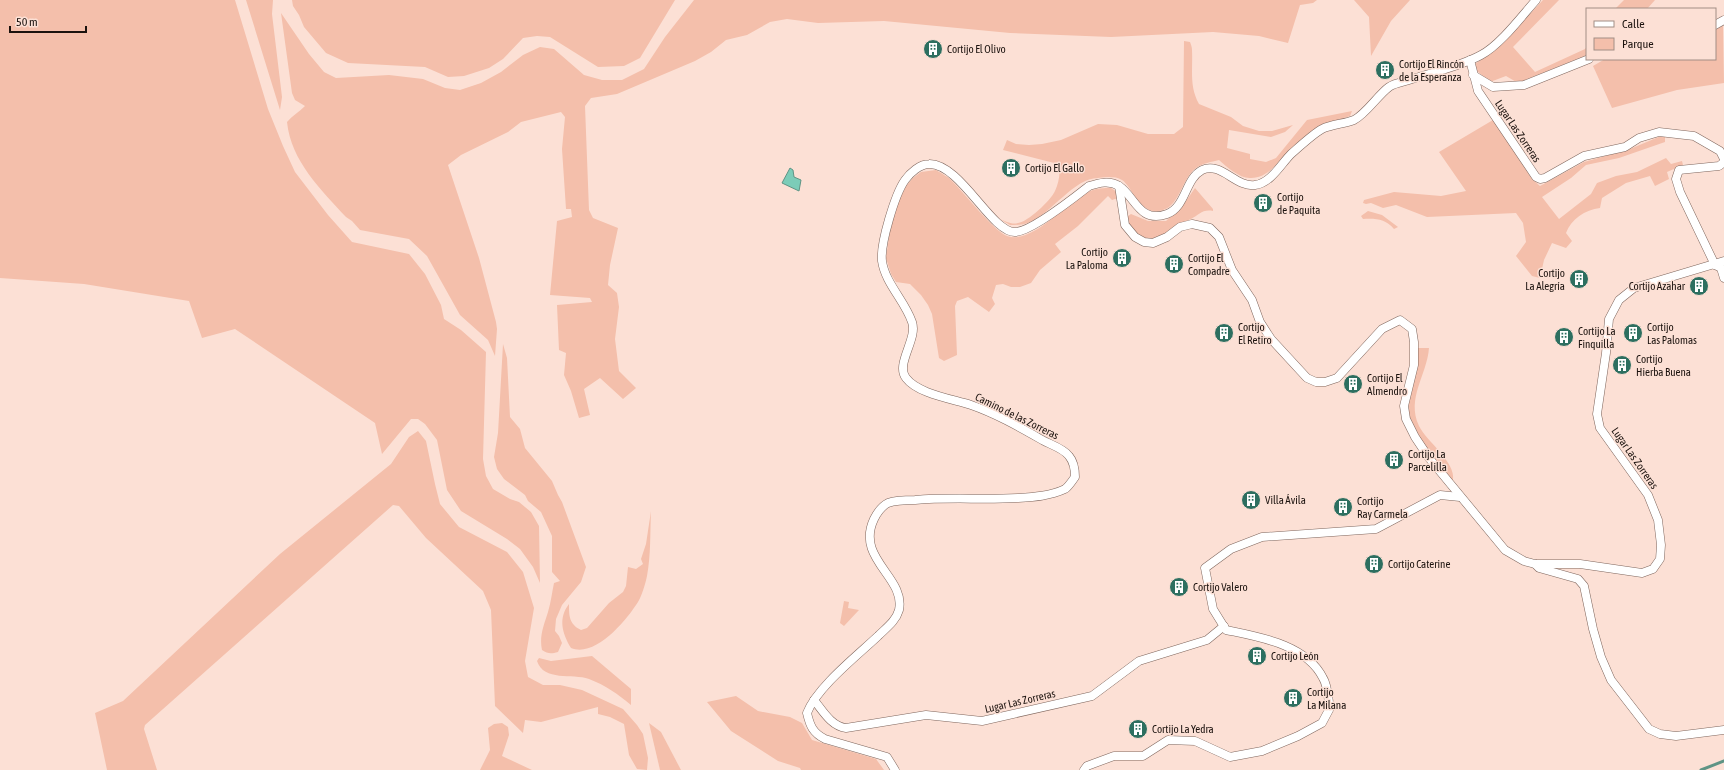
<svg xmlns="http://www.w3.org/2000/svg" width="1724" height="770" font-family="'Asap Condensed',sans-serif">
<style>
.green{fill:#f4bfab}
.water{fill:#7cccb8;stroke:#5f9485}
.lines{fill:none;stroke-linecap:round;stroke-linejoin:round}
.stream{stroke:#5f9485;stroke-width:3}
.minor-casing{stroke:#7f665d;stroke-width:9}
.minor{stroke:#fff;stroke-width:8}
.labels{text-anchor:middle;dominant-baseline:central;stroke-width:3;stroke-linejoin:round;paint-order:stroke}
.poi-label{font-size:11px;fill:#1b120e;stroke:#fce0d5;text-anchor:start}
.street-label{font-size:11px;fill:#1b120e;stroke:#fce0d5}
</style>
<rect width="100%" height="100%" fill="#fce0d5"/>
<g class="green">
<path d="M0,0H235L268,109L283,146L295,172L328,215L352,242L409,254L425,274L441,305L444,319L461,330L486,352L483,459L486,476L493,489L510,499L519,502L531,512L539,526L540,583L533,567L520,549L507,539L461,511L447,490L437,440L425,424L418,419H411L382,454L375,423L235,329L202,338L189,301L84,284L0,278Z"/>
<path d="M246,0H273L272,14L282,97L280,110Z"/>
<path d="M292,0H675L640,58L624,66L598,67L550,37L537,36L523,38L503,59L489,68L464,76L448,77L425,67L348,63L326,53L304,27L299,15L293,6Z"/>
<path d="M694,0H1317L1313,3L1300,5L1288,43L1259,36L1213,32L1111,37L1010,33L884,21L818,23L787,19L770,22L747,35L726,40L711,52L695,61L617,94L591,98L585,106L589,210L593,218L618,228L610,265L608,285L617,293L619,307L615,339L619,371L636,388L623,399L600,378L584,389L590,415L579,418L571,391L564,375L566,353L559,350L557,305L592,302L590,298L550,295L557,221L572,217L571,209H566L562,149L565,117L561,112L521,122L508,132L461,155L448,165L479,258L496,322L497,329L495,356L488,340L460,315L427,256L409,239L360,230L352,221L346,217C321,190 291,161 287,122C292,116 299,112 305,106L295,100L292,93L281,13L309,54L324,72L336,78L389,75L423,79L445,88L460,90L481,83L501,72L523,55L540,47L554,49L584,75L602,80H622L644,69L665,37Z"/>
<path d="M1354,0H1410L1391,21L1371,56L1369,17Z"/>
<path d="M1543,0H1559L1513,47L1535,72L1585,49L1587,46V55L1518,83L1506,76L1490,82L1477,71L1475,64L1498,48Z"/>
<path d="M1624,0H1655L1647,9H1615Z"/>
<path d="M1723,26L1724,83L1677,90L1612,108L1593,66L1605,59H1715V29Z"/>
<path d="M1184,41L1190,42C1191,45 1192,47 1192,50C1193,70 1189,86 1199,104L1231,117L1243,126L1259,131H1272L1293,125L1285,132L1271,137L1229,130L1227,148L1250,154V159L1266,162L1276,158L1307,120L1352,111L1350,116C1330,122 1312,131 1296,144C1281,156 1271,178 1251,178C1240,179 1227,167 1219,160C1211,162 1203,163 1196,168C1182,178 1180,205 1163,210C1140,218 1133,187 1122,180C1115,176 1106,177 1098,178C1074,178 1052,213 1030,222C1024,225 1016,225 1010,225L1000,219C1006,221 1011,225 1018,223C1028,222 1051,200 1055,191C1059,182 1061,172 1058,164L1003,150L1007,140L1016,144L1029,145L1042,144L1061,140L1098,124L1117,125L1148,134H1174L1183,127Z"/>
<path d="M1493,120L1532,179L1540,186L1584,162L1630,149L1661,136L1665,137V142L1619,158L1586,165L1571,178L1542,197L1559,219L1591,194L1597,183L1616,176L1637,172L1666,158L1671,164L1682,161L1683,165L1667,172L1669,179L1655,186L1650,176L1626,183L1602,198L1600,208C1585,210 1571,219 1566,233L1572,241L1566,248L1552,243L1544,260L1540,278L1532,276L1516,256L1526,242L1523,223L1516,213L1427,217L1396,205L1383,208L1371,203L1366,204L1363,203L1364,200L1394,192L1441,196L1466,191L1439,152Z"/>
<path d="M936,170C942,174 949,177 953,182C965,194 994,231 1007,236C1034,245 1068,199 1090,191C1097,188 1104,188 1111,188L1117,192L1118,198L1112,200L1108,196L1078,226L1055,244L1061,252L1040,270L1031,283L1020,287H1011L1003,284L996,285L992,298L995,304L989,312L968,297L957,301L955,306L957,355L944,361L939,358L932,314L928,305L921,295L910,284L896,282L891,274L886,258L890,229L898,203L906,186L913,178L921,172Z"/>
<path d="M1195,188L1213,209V211C1202,209 1199,215 1191,219C1187,221 1183,222 1179,224C1162,233 1153,250 1134,230C1130,226 1127,222 1128,216L1131,214L1148,221H1166L1181,208Z"/>
<path d="M1368,211L1382,215L1398,227L1394,229C1386,219 1375,218 1363,219L1361,216Z"/>
<path d="M503,344L507,358L510,417L520,429L525,448L552,481L558,495L562,502L586,567L581,582L562,605L556,619L555,631L559,636L562,643L558,652C551,654 548,654 542,650C539,636 544,625 548,612C551,602 552,592 554,583L560,581L552,572V536L541,512L528,501L525,495L504,479L497,469L494,457L498,433Z"/>
<path d="M1418,348H1429C1427,375 1406,398 1419,426C1427,442 1456,462 1453,480H1451C1437,464 1418,441 1411,421C1404,402 1414,368 1418,348Z"/>
<path d="M418,431L426,441L435,484L440,504L459,527L507,552L523,572L534,608L525,661L528,677L543,685H560L582,690L623,709L637,725L643,734L648,758L647,770L637,769L629,755L624,724L610,717L598,714V707L541,722L525,720L523,733L495,706L491,610L483,591L426,538L399,506L393,505L145,725L144,729L157,770H107L95,713L123,701L280,554L391,464L409,437Z"/>
<path d="M651,511C650,533 651,555 647,576C645,585 642,595 638,602C626,621 595,658 571,648C562,633 558,618 569,604C569,616 569,624 581,630L587,628L609,603L623,592L626,586L628,567L636,569L643,564L641,559L646,544Z"/>
<path d="M844,601L849,602L848,608L859,610L844,626L840,623Z"/>
<path d="M592,656L631,689V705C618,694 605,685 589,679C572,673 544,682 537,661L539,658L551,661Z"/>
<path d="M736,696L758,711L790,717L802,723L812,740L876,759L884,770H801L800,768L778,761L731,731L707,702Z"/>
<path d="M502,723L508,727L509,735L502,756L532,770H480L490,750L488,728L494,724Z"/>
<path d="M649,723L661,732L681,770H660Z"/>
</g>
<path class="water" d="M790,168L793,170L794,177L801,180L799,191L782,183Z"/>
<g class="lines">
<path class="stream" d="M1701,770L1724,761"/>
<g class="minor-casing">
<g id="minor">
<path d="M1715,25L1724,20"/>
<path d="M1470,60L1478,91L1536,177L1540,179L1545,178L1584,156L1625,147L1639,138L1659,132L1694,136L1720,151L1724,159"/>
<path d="M1473,75L1493,87L1524,85L1589,59"/>
<path d="M1119,186L1125,225L1135,237L1144,242L1153,243L1167,237L1180,227L1192,224L1210,228L1219,237L1232,270L1252,300L1260,322L1271,339L1307,378L1316,382H1325L1337,378L1382,329L1400,320L1412,329L1414,342V365L1404,406L1406,419L1415,437L1429,458L1505,550L1524,561L1535,564H1580L1642,573L1653,569L1660,559L1661,545L1658,520L1648,495L1600,428L1597,414L1606,353L1609,319L1619,300L1634,288L1724,261"/>
<path d="M1715,265L1680,192L1676,179L1679,170L1719,166L1723,163L1724,160"/>
<path d="M1715,265L1721,268L1724,278"/>
<path d="M1535,564L1539,568L1578,579L1584,586L1593,629L1601,657L1611,680L1649,729L1660,734L1676,736L1724,730"/>
<path d="M814,700C823,711 831,726 846,728L926,715L982,721L1092,696L1139,661L1207,640L1224,626"/>
<path d="M895,770L887,757L825,739C813,733 810,726 807,713C817,687 858,655 878,636C886,628 896,621 899,610C906,577 855,559 874,519C877,513 882,506 888,503C896,500 907,500 915,500C949,497 984,500 1018,498C1034,497 1050,496 1065,489C1069,486 1072,481 1075,477C1075,470 1074,462 1069,456C1064,449 1052,445 1044,441C1021,428 997,414 971,405C953,399 918,394 906,378C895,364 918,339 912,322C905,301 885,283 882,261C880,244 895,194 905,180C910,173 920,164 929,164C960,163 992,233 1015,232C1031,232 1075,197 1089,186C1099,183 1109,180 1119,186C1135,196 1139,224 1167,214C1186,207 1185,179 1202,170C1221,161 1236,188 1255,185C1271,183 1281,164 1291,154C1299,147 1313,134 1322,129C1332,124 1344,124 1354,120C1366,114 1378,95 1389,87C1395,83 1403,82 1409,80C1433,72 1459,67 1481,55C1500,45 1521,17 1536,0"/>
<path d="M1084,770L1087,766L1114,756H1143L1168,740L1195,741L1230,757L1262,751L1298,736L1322,723L1330,708C1328,699 1328,686 1323,678C1306,644 1259,637 1226,630L1213,609L1205,568L1231,549L1262,537L1376,529L1440,495L1460,497"/>
</g>
</g>
<use href="#minor" class="minor"/>
</g>
<defs>
<g id="building-disc" transform="scale(1)"><circle r="9.5" fill="#2d6f60" stroke="#fce0d5"/><path d="M-4-6H4V6H1V3H-1V6H-4ZM-2.5-4.3h1.7v1.8h-1.7ZM.8-4.3h1.7v1.8H.8ZM-2.5-1h1.7V.8h-1.7ZM.8-1h1.7V.8H.8Z" fill="#fff"/></g>
</defs>
<g fill-rule="evenodd">
<use href="#building-disc" x="933" y="49"/>
<use href="#building-disc" x="1385" y="70"/>
<use href="#building-disc" x="1011" y="168"/>
<use href="#building-disc" x="1263" y="203"/>
<use href="#building-disc" x="1122" y="258"/>
<use href="#building-disc" x="1174" y="264"/>
<use href="#building-disc" x="1579" y="279"/>
<use href="#building-disc" x="1699" y="286"/>
<use href="#building-disc" x="1224" y="333"/>
<use href="#building-disc" x="1633" y="333"/>
<use href="#building-disc" x="1564" y="337"/>
<use href="#building-disc" x="1622" y="365"/>
<use href="#building-disc" x="1353" y="384"/>
<use href="#building-disc" x="1394" y="460"/>
<use href="#building-disc" x="1251" y="500"/>
<use href="#building-disc" x="1343" y="507"/>
<use href="#building-disc" x="1374" y="564"/>
<use href="#building-disc" x="1179" y="587"/>
<use href="#building-disc" x="1257" y="656"/>
<use href="#building-disc" x="1293" y="698"/>
<use href="#building-disc" x="1138" y="729"/>
</g>
<g class="labels">
<g class="poi-label">
<text x="947" y="49">Cortijo El Olivo</text>
<text x="1399" y="64">Cortijo El Rincón<tspan x="1399" dy="13">de la Esperanza</tspan></text>
<text x="1025" y="168">Cortijo El Gallo</text>
<text x="1277" y="197">Cortijo<tspan x="1277" dy="13">de Paquita</tspan></text>
<text x="1108" y="252" text-anchor="end">Cortijo<tspan x="1108" dy="13">La Paloma</tspan></text>
<text x="1188" y="258">Cortijo El<tspan x="1188" dy="13">Compadre</tspan></text>
<text x="1565" y="273" text-anchor="end">Cortijo<tspan x="1565" dy="13">La Alegría</tspan></text>
<text x="1685" y="286" text-anchor="end">Cortijo Azahar</text>
<text x="1238" y="327">Cortijo<tspan x="1238" dy="13">El Retiro</tspan></text>
<text x="1647" y="327">Cortijo<tspan x="1647" dy="13">Las Palomas</tspan></text>
<text x="1578" y="331">Cortijo La<tspan x="1578" dy="13">Finquilla</tspan></text>
<text x="1636" y="359">Cortijo<tspan x="1636" dy="13">Hierba Buena</tspan></text>
<text x="1367" y="378">Cortijo El<tspan x="1367" dy="13">Almendro</tspan></text>
<text x="1408" y="454">Cortijo La<tspan x="1408" dy="13">Parcelilla</tspan></text>
<text x="1265" y="500">Villa Ávila</text>
<text x="1357" y="501">Cortijo<tspan x="1357" dy="13">Ray Carmela</tspan></text>
<text x="1388" y="564">Cortijo Caterine</text>
<text x="1193" y="587">Cortijo Valero</text>
<text x="1271" y="656">Cortijo León</text>
<text x="1307" y="692">Cortijo<tspan x="1307" dy="13">La Milana</tspan></text>
<text x="1152" y="729">Cortijo La Yedra</text>
</g>
<g class="street-label">
<text transform="translate(1518 131) rotate(56)">Lugar Las Zorreras</text>
<text transform="translate(1017 416) rotate(26)">Camino de las Zorreras</text>
<text transform="translate(1635 458) rotate(55)">Lugar Las Zorreras</text>
<text transform="translate(1020 701) rotate(-13)">Lugar Las Zorreras</text>
</g>
</g>
<rect x="1586" y="8" width="130" height="52" fill="#fce0d5" stroke="#a28e85"/>
<rect x="1594" y="21" width="20" height="6" fill="#ffffff" stroke="#a28e85"/>
<text x="1622" y="28" font-size="12" fill="#1b120e">Calle</text>
<rect x="1594" y="38" width="20" height="12" fill="#f4bfab" stroke="#a28e85"/>
<text x="1622" y="48" font-size="12" fill="#1b120e">Parque</text>
<path d="M10 26v6h76v-6" fill="none" stroke="#1b120e" stroke-width="2"/>
<text x="16" y="26" font-size="12" fill="#1b120e" stroke="#fce0d5" stroke-width="3" paint-order="stroke">50 m</text>
</svg>
